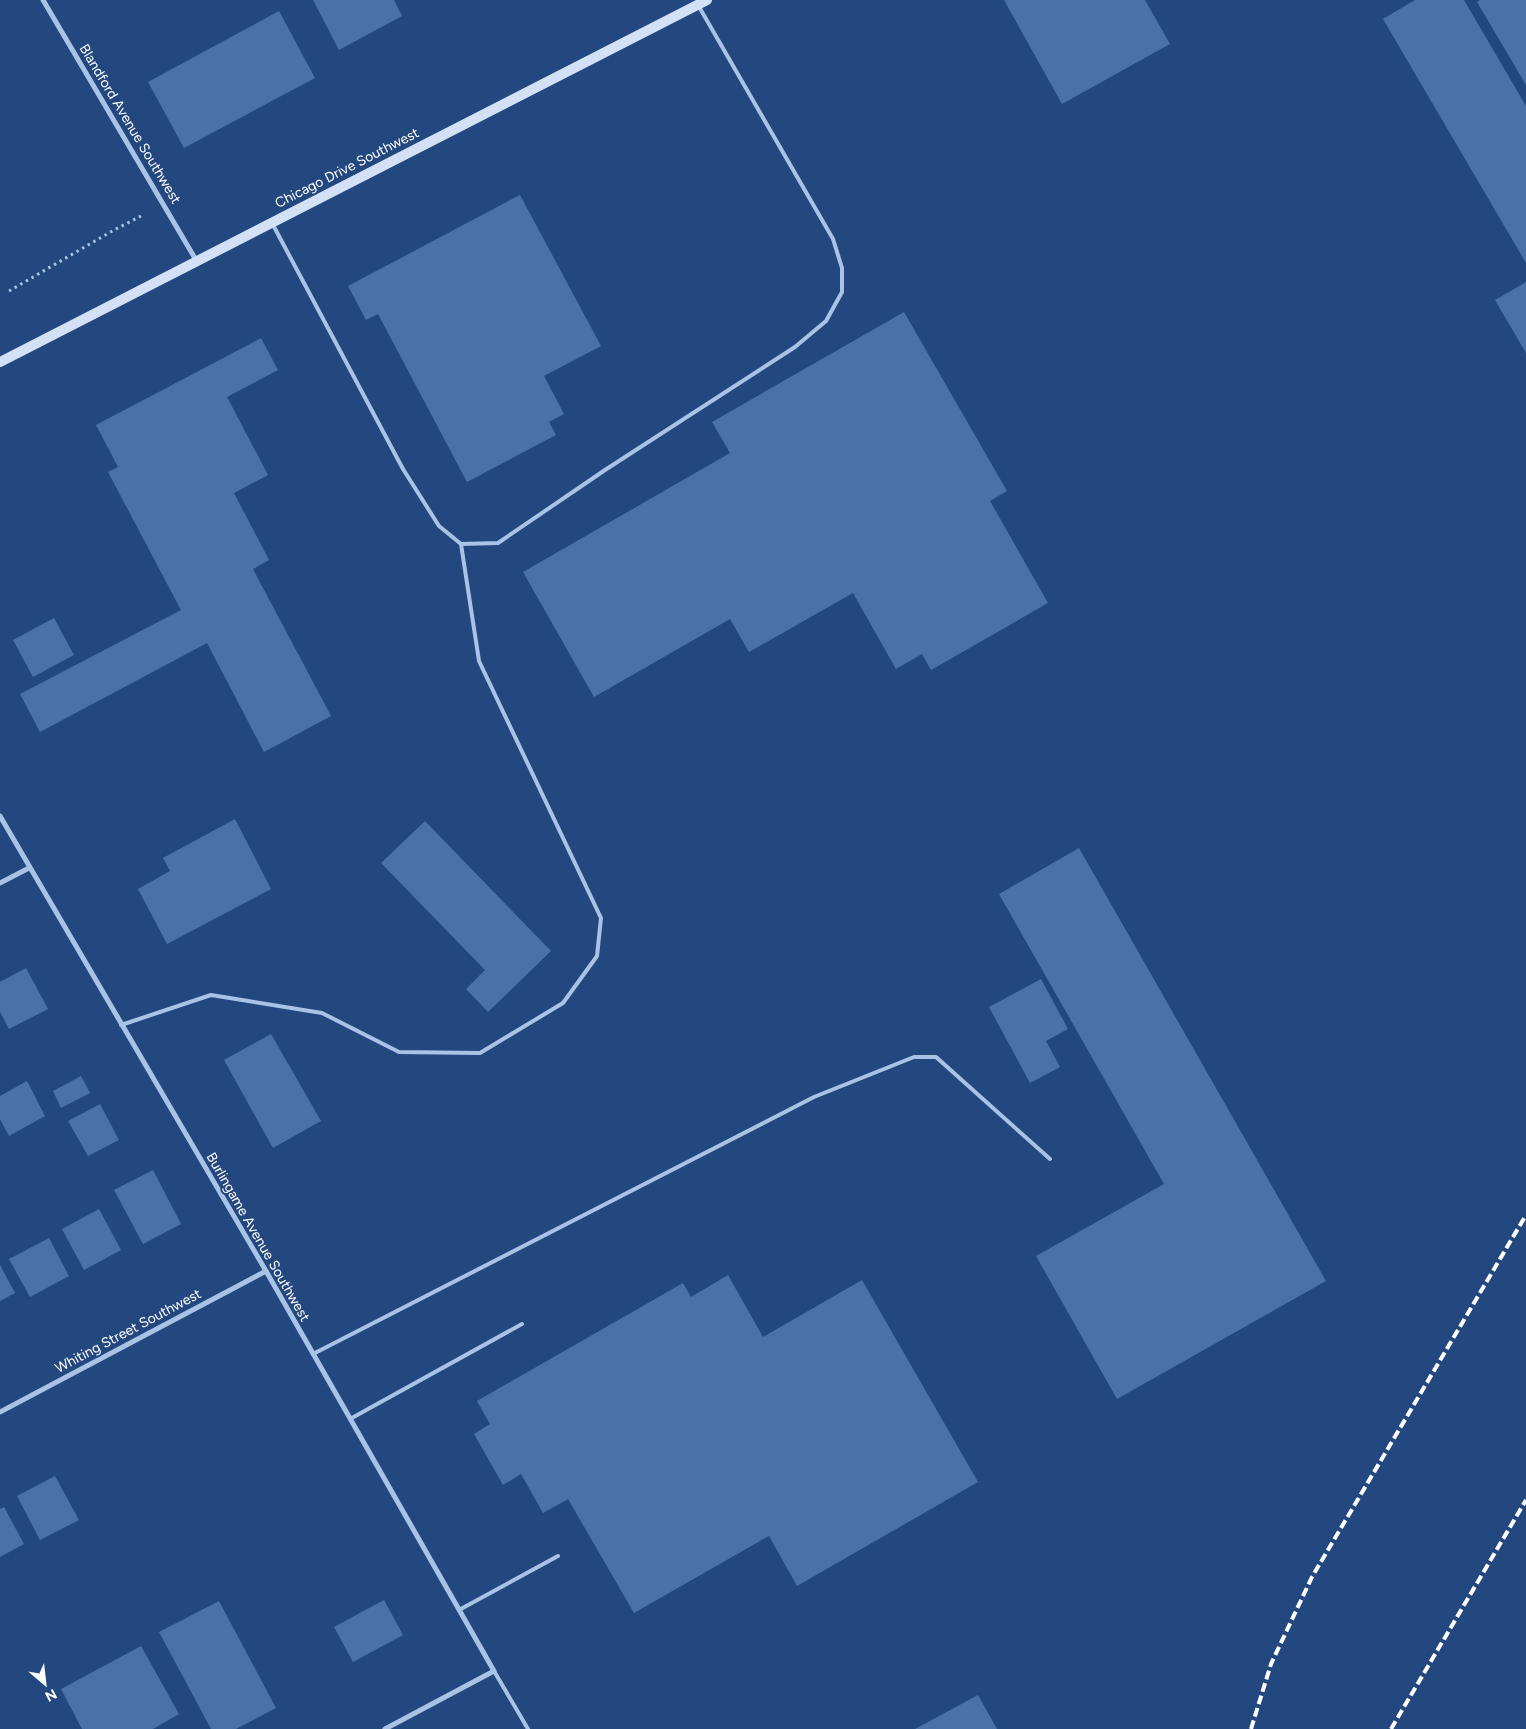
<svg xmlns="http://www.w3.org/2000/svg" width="1526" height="1729" font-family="Figtree,sans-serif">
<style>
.building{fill:#4b72a8}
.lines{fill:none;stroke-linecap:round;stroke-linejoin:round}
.path{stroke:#a9c3e6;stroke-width:3;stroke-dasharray:2.5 4;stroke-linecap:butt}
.lane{stroke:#a9c3e6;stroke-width:4}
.street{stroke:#a9c3e6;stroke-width:5}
.secondary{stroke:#d3e1f6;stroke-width:10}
.rail{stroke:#fff;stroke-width:4;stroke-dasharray:9 4;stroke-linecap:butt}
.labels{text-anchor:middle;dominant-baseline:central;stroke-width:4;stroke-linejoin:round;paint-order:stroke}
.street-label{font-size:14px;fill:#fff;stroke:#23487f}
</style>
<rect width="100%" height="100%" fill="#23487f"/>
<g class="building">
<path d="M313,0H394L402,16L339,50Z"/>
<path d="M1004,0H1145L1170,44L1062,104Z"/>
<path d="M1415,0H1464L1526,106V263L1383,19Z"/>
<path d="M1480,0H1526V85L1477,2Z"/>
<path d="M279,11L315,78L184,148L148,82Z"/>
<path d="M520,195L601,346L544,376L564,414L549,422L556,435L467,482L378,314L366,320L348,286Z"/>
<path d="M1526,282V353L1495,300Z"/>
<path d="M904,312L1007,491L990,501L1048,603L931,670L922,654L896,669L853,593L749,652L730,619L594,697L523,572L730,453L712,422Z"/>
<path d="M261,338L278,370L227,397L268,475L234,493L269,560L253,569L331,716L264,752L207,643L40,732L20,694L181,610L108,472L118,467L96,425Z"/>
<path d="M54,618L74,655L33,677L13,640Z"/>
<path d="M235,819L271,889L167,944L138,889L170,871L163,858Z"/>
<path d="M425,821L551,951L488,1012L466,989L485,970L381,863Z"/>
<path d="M1079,848L1326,1281L1117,1399L1036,1256L1164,1184L999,894Z"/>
<path d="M26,968L48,1009L9,1029L0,1012V982Z"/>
<path d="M1041,979L1068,1029L1046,1041L1060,1067L1030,1083L989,1007Z"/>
<path d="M271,1034L321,1121L273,1148L224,1060Z"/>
<path d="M81,1076L90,1093L61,1108L53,1091Z"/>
<path d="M27,1081L45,1116L9,1136L0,1119V1096Z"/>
<path d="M100,1104L119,1140L88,1156L68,1121Z"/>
<path d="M153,1170L181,1224L143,1244L114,1190Z"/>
<path d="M99,1209L121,1250L84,1270L62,1229Z"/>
<path d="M49,1238L69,1276L30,1297L9,1259Z"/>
<path d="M0,1265L15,1293L0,1301Z"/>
<path d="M728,1275L763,1337L862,1280L978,1482L797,1586L769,1536L634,1613L568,1499L543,1513L521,1474L503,1485L474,1434L490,1424L477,1401L683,1283L691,1297Z"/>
<path d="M55,1476L79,1520L40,1540L17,1496Z"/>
<path d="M4,1507L24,1544L0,1557V1509Z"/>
<path d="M384,1600L403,1635L353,1662L334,1627Z"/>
<path d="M219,1601L276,1708L236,1729H211L159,1632Z"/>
<path d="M141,1646L179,1714L153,1729H82L61,1689Z"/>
<path d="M978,1695L997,1729H915Z"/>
</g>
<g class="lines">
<path class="path" d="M9,291L114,230L141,216"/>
<g class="lane">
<path d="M272,223L403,469L439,526L461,544L498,543L605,470L795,347L826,321L842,292V268L833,239L698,5"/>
<path d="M121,1025L211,995L322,1013L399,1052L480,1053L563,1003L597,956L601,918L479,661L461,544"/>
<path d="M313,1354L814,1097L914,1057H936L1050,1159"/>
<path d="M350,1419L522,1324"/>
<path d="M459,1610L558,1556"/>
<path d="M494,1671L528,1729"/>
</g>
<g class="street">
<path d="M43,0L196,260"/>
<path d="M0,816L266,1271L494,1671L385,1729"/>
<path d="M0,883L29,868"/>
<path d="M0,1412L266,1271"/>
</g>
<path class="secondary" d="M0,362L707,0"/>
<g class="rail">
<path d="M1251,1729L1271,1664L1312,1577L1526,1215"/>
<path d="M1391,1729L1526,1500"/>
</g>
</g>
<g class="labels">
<g class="street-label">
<text transform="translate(130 124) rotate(59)">Blandford Avenue Southwest</text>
<text transform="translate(347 168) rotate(-27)">Chicago Drive Southwest</text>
<text transform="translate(258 1237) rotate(60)">Burlingame Avenue Southwest</text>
<text transform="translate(128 1331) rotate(-28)">Whiting Street Southwest</text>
</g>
</g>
<g transform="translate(45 1684) rotate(152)" stroke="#23487f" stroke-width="4" paint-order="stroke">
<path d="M0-4L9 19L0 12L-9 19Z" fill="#ffffff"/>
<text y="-8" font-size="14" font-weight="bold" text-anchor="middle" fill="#ffffff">N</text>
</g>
</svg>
